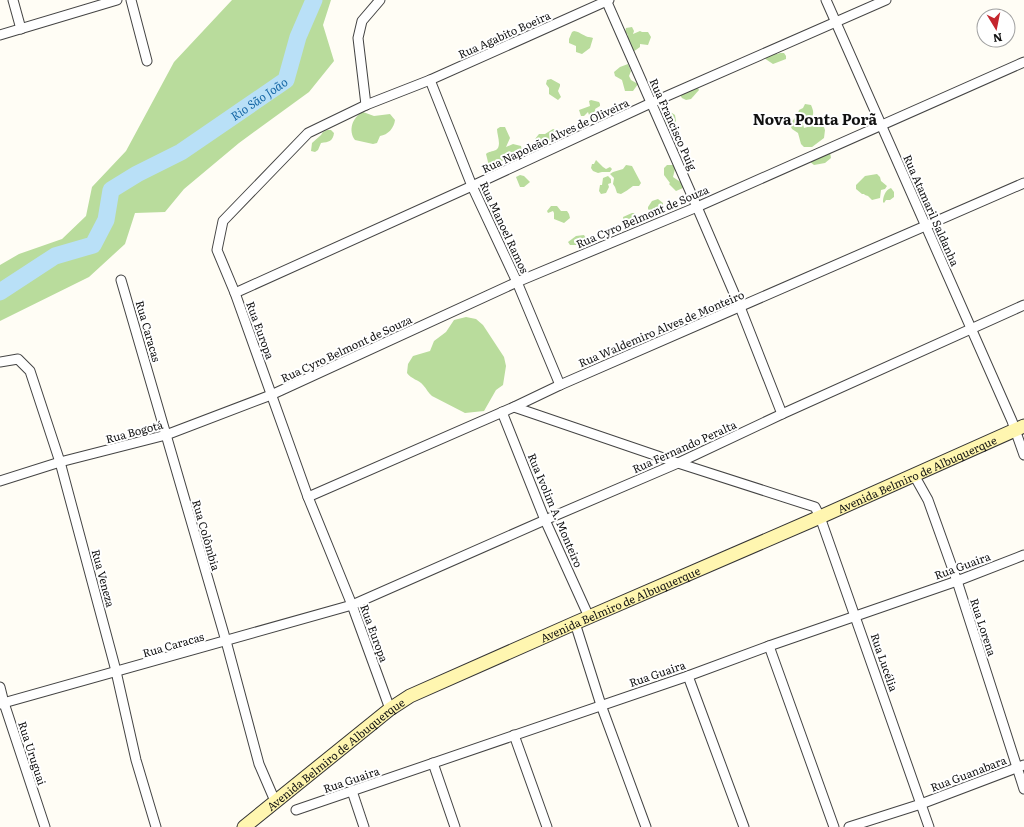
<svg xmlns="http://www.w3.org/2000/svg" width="1024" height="827" font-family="Literata,serif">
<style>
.forest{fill:#b9dc9c}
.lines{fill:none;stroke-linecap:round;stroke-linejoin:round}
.river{stroke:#b9e0f7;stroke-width:17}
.street-casing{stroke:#444;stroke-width:11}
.secondary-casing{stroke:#333;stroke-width:15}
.street{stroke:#fff;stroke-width:9}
.secondary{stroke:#fff6b0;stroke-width:13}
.labels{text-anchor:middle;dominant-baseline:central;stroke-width:4;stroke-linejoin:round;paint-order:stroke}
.street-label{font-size:11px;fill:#111;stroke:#fff}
.water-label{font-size:12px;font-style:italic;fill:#1768a6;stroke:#fff}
.district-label{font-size:15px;font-weight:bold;fill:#111;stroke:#fff}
</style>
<rect width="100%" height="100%" fill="#fffdf5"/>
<g class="forest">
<path d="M232,0H331L323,25L334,61L309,92L239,143L184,189L165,212L135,213L125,244L89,277L0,321V265L19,254L62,239L86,216L92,187L126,151L174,62Z"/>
<path d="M632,27L634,31L633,34L640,31L642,32H648L651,37L648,45L640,44V47L633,52L626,40L628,35L625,32L626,28Z"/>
<path d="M574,31C580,32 582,35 588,37C589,37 591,37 593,38L590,48L582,54L576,52V46L569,43V39L572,32Z"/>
<path d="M776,52L777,54L780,53H784L786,56V59L773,64L764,58Z"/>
<path d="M628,64L631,71L629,76L631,80L638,84L633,91H625L622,80L615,76L614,72L620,67Z"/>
<path d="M551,79L560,84V86L558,91L561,97L558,100L549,94V88L546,84L547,80Z"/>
<path d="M697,86L699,90L691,99L686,100L682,98L680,95Z"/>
<path d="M591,100L599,102L600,104V106L595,109L597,116L594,118H590L588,112L584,116H581L579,110L590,106L589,101Z"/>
<path d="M805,104L811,105C816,116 812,118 803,124L804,128L818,124L824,127L825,130L824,138L812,147H804L801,144L798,133L792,129L790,125C793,119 797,117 799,110L803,108Z"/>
<path d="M669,111L675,115L676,121L674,124L665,126L664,119L661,114Z"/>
<path d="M363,112L374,116L390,114L395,120C394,128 388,135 380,136L377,143L373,144L355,140C348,131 352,117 363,112Z"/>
<path d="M500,127H505L510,138L506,147L513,144L521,146L522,151L519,157L502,161L490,170L486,154C489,151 492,152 496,150C502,146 497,135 497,129Z"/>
<path d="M553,129L557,130C558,137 553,139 547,142L542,141L536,143L535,139L539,134H545Z"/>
<path d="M327,130H331L334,133C333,141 329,142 321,143L318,150L315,152L311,151L312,143L321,135L323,132Z"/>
<path d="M830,152L831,158L825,163L814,165L809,161Z"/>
<path d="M596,160L603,167L606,169L610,167L612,169L610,172H602L598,173L593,171L591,168L592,164H594Z"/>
<path d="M626,165L632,166L641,183L639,186H633C629,189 625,192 621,194L617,193L615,187L613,184L614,178L610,174L613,172L623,169Z"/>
<path d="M667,165H674L675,169L673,177L682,183L683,188L676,191L669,184L670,183L664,175V168Z"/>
<path d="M877,174L880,177L881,181L887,186L885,189L881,190L880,198L872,200L868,196L865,195L864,194H862L856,189V185L865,176Z"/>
<path d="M520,175L524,176L530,182L524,187H520L516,177Z"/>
<path d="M608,176L611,179V183L608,184L609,187L606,193L601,194L599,191L600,185H602L603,178Z"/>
<path d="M891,188L894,192V197L890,200H886L884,203L883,202C883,197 885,190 891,188Z"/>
<path d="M658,199L663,203V207L659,212H651L648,209V207L652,201Z"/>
<path d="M551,206H557L561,211H567L569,214L570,218L564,223L554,219V213L553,211L548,213L547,211Z"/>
<path d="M632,213H634L638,217C634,224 624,227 623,217Z"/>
<path d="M584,235L588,242L581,245H570L568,242L576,236Z"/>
<path d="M466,317L476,319L483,325L504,357L506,366L503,385L496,390L484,411L465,413L432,396C428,393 427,389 423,385C419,380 411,379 407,373L408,364L413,356L430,351L434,341L446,332L454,320Z"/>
</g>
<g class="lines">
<path class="river" id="s1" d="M0,292L55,256L93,245L106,220L111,190L137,174L181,152L286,80L298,37L314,0"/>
<g class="street-casing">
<g id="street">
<path d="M13,0L21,29"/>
<path d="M131,0L147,61"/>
<path d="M606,0L697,207L740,307L782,414"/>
<path d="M826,0L1012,421L1024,455"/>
<path d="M0,35L117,0"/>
<path d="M430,80L472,186L517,282L560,385"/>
<path d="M366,105L358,38L362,21L380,0"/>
<path d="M121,280L226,641L259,764L275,801"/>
<path d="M235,293L472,186L651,103L886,0"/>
<path d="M0,362L18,359L30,371L60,462L115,667L136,760L156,827"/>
<path d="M514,407L678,463L815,507L820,517L929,827"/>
<path d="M502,412L545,520L589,617"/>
<path d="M914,475L928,500L957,581L1024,789"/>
<path d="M0,481L60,462L166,435L271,395L517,282L697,207L1024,62"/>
<path d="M308,497L514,407L560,385L1024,183"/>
<path d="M575,623L601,705L646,827"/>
<path d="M769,646L834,827"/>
<path d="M688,676L744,827"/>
<path d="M0,687L4,703L45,827"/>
<path d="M0,704L352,605L545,520L678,463L782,414L1024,305"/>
<path d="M390,709L352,605L308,497L235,293L217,250L223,221L308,133L366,105L430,80L609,0"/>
<path d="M514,735L547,827"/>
<path d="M433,763L455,827"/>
<path d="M352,791L364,827"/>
<path d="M296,810L688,676L769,646L957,581L1024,555"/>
<path d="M849,827L921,804L1024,765"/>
</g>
</g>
<g class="secondary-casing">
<g id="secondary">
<path id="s2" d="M244,827L390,709L410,696L575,623L820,517L1024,426"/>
</g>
</g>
<use href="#street" class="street"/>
<use href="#secondary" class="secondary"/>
</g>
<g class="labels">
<g class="street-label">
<text transform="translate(504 34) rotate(-24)">Rua Agabito Boeira</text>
<text transform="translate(674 124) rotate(66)">Rua Francisco Puig</text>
<text transform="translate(555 135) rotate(-25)">Rua Napoleão Alves de Oliveira</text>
<text transform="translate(932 210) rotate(66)">Rua Atamaril Saldanha</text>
<text transform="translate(642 216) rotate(-23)">Rua Cyro Belmont de Souza</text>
<text transform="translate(505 227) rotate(65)">Rua Manoel Ramos</text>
<text transform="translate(661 328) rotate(-23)">Rua Waldemiro Alves de Monteiro</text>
<text transform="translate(261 330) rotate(70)">Rua Europa</text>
<text transform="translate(149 331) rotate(74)">Rua Caracas</text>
<text transform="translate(346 348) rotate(-25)">Rua Cyro Belmont de Souza</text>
<text transform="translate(134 431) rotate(-15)">Rua Bogotá</text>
<text transform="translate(684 446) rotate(-24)">Rua Fernando Peralta</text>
<text stroke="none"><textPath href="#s2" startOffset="765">Avenida Belmiro de Albuquerque</textPath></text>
<text transform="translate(556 510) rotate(67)">Rua Ivolim A. Monteiro</text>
<text transform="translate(207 535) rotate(74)">Rua Colômbia</text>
<text transform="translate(962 565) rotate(-20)">Rua Guaira</text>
<text transform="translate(104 578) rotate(75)">Rua Veneza</text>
<text stroke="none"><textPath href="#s2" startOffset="441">Avenida Belmiro de Albuquerque</textPath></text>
<text transform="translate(984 627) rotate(72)">Rua Lorena</text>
<text transform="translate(375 633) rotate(70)">Rua Europa</text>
<text transform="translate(173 644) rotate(-16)">Rua Caracas</text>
<text transform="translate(885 662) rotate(71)">Rua Lucélia</text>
<text transform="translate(657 673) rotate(-19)">Rua Guaira</text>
<text transform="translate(33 753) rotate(72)">Rua Uruguai</text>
<text stroke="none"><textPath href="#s2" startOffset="117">Avenida Belmiro de Albuquerque</textPath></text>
<text transform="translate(968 773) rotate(-21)">Rua Guanabara</text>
<text transform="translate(351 779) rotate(-19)">Rua Guaira</text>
</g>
<g class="water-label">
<text stroke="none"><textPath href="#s1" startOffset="338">Rio São João</textPath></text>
</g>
<g class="district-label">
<text x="815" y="118">Nova Ponta Porã</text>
</g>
</g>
<g transform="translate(996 28) rotate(170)"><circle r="19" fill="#ffffff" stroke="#a0a0a0"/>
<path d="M0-3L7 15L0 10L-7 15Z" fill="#c4262e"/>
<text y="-6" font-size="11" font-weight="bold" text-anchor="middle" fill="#111111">N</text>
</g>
</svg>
